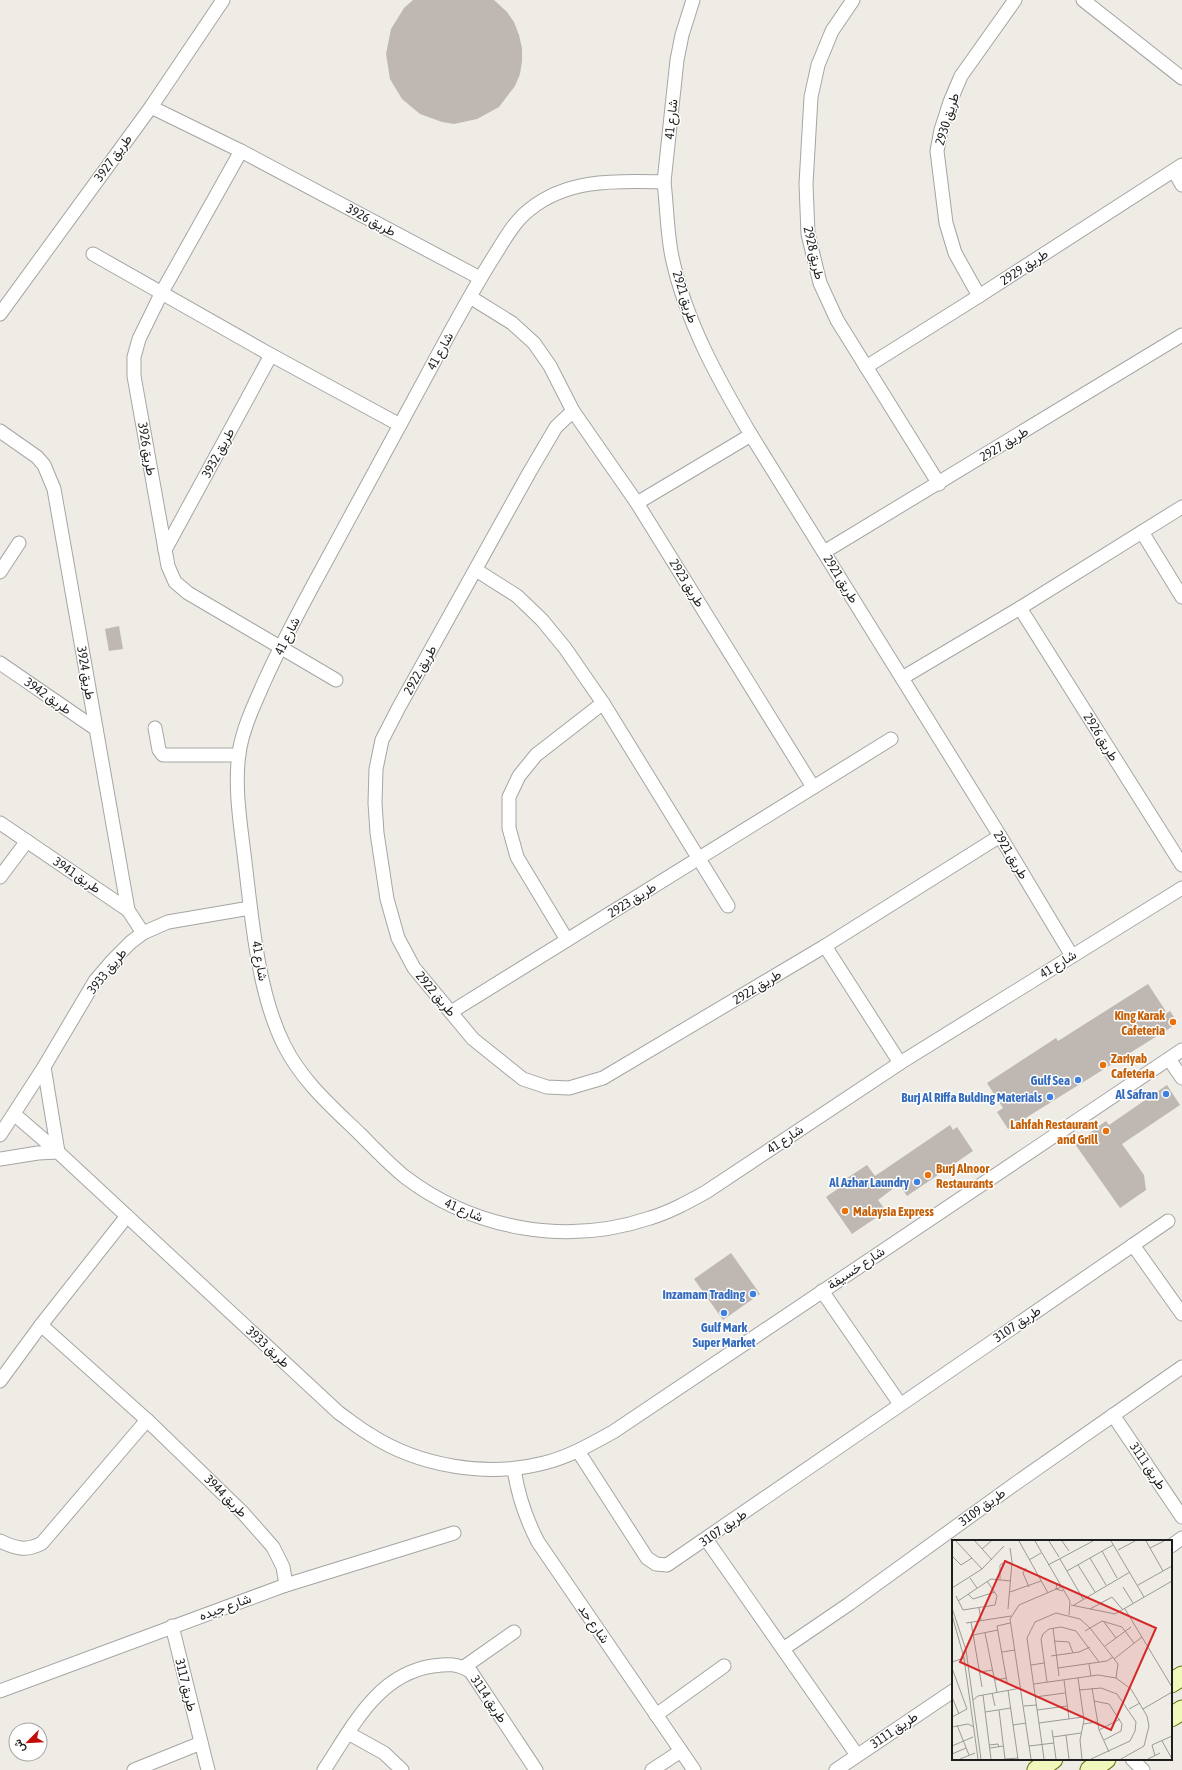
<svg xmlns="http://www.w3.org/2000/svg" width="1182" height="1770" font-family="'Asap Condensed',Vazirmatn,sans-serif">
<style>
.building{fill:#bfb8b2}
.lines{fill:none;stroke-linecap:round;stroke-linejoin:round}
.minor-casing{stroke:#a5a5a5;stroke-width:15}
.secondary-casing{stroke:#64710a;stroke-width:21}
.minor{stroke:#fff;stroke-width:13}
.secondary{stroke:#f2f7bb;stroke-width:19}
.food-dot{fill:#e8710a;stroke:#fff;stroke-width:1.5}
.shop-dot{fill:#3f7fe0;stroke:#fff;stroke-width:1.5}
.labels{text-anchor:middle;dominant-baseline:central;stroke-width:3;stroke-linejoin:round;paint-order:stroke}
.street-label{font-size:13px;fill:#1e1e1e;stroke:#fff}
.food-label{font-size:13px;font-weight:bold;fill:#c56008;stroke:#fff;text-anchor:start}
.shop-label{font-size:13px;font-weight:bold;fill:#366cbe;stroke:#fff;text-anchor:end}
.inset-road{fill:none;stroke:#9b9a95;stroke-width:1}
.view{fill:#d62828;fill-opacity:0.15;stroke:#d62828;stroke-width:2}
.inset-edge{fill:none;stroke:#1e1e1e;stroke-width:2}
</style>
<rect width="100%" height="100%" fill="#efece5"/>
<g class="building">
<path d="M413,0H494L507,12L514,22L519,35L522,48V61L520,74L515,86L499,107L477,119L454,124L442,122L420,114L402,99L390,79L386,54L391,29L404,8Z"/>
<path d="M119,626L123,649L109,651L105,629Z"/>
<path d="M1148,984L1167,1013L1170,1011L1178,1023L1008,1129L997,1112L1003,1108L987,1083L1056,1038L1058,1041Z"/>
<path d="M1167,1085L1180,1105L1122,1144L1144,1175L1146,1190L1120,1208L1075,1144L1106,1121L1109,1125Z"/>
<path d="M950,1125L953,1130L957,1127L973,1151L907,1196L899,1184L878,1200L886,1211L852,1234L826,1197L846,1183L844,1180L867,1165L875,1176Z"/>
<path d="M731,1253L760,1294L723,1320L694,1279Z"/>
</g>
<g class="lines">
<g class="minor-casing">
<g id="minor">
<path d="M693,0L682,35L677,60L664,182C617,181 568,178 529,210C515,221 506,237 496,253C471,292 449,334 427,375C388,446 350,518 311,589C295,619 279,649 265,680C255,703 243,727 239,753C234,789 241,827 245,862C252,920 258,993 284,1045C302,1081 331,1106 360,1134C374,1148 389,1164 405,1177C475,1230 567,1246 650,1218C670,1212 688,1202 706,1192L900,1063L1182,888"/>
<path d="M853,0L832,31L818,65L811,97L806,184L808,234L820,283L837,320L939,484"/>
<path d="M1083,0L1182,78"/>
<path d="M151,107L241,151L480,278"/>
<path d="M241,151L162,292L139,339L134,357V376L168,566L175,582L188,593L336,680"/>
<path d="M1174,171L1182,185"/>
<path d="M664,182C667,207 667,233 672,257C686,322 718,379 751,435L1000,836L1072,956"/>
<path d="M93,254L271,355L400,425"/>
<path d="M979,296L955,253L946,223L937,151L941,130L950,102L961,76L1015,0"/>
<path d="M470,297L512,323L534,343L550,366L573,411L637,503L813,787"/>
<path d="M0,314L151,107L223,0"/>
<path d="M866,367L979,296L1182,165"/>
<path d="M573,411L556,427L529,473L399,707L382,740L376,769L375,803L377,833L387,899L398,938L414,968L473,1039L523,1079L547,1087L569,1088L603,1078L825,946L1000,836"/>
<path d="M0,431L37,457L44,465L54,489L128,910L143,933"/>
<path d="M637,503L751,435"/>
<path d="M1142,532L1182,597"/>
<path d="M165,550L271,355"/>
<path d="M824,552L1182,335"/>
<path d="M476,570L517,596L542,620L565,648L603,703L728,906"/>
<path d="M0,572L19,543"/>
<path d="M1020,608L1182,865"/>
<path d="M0,663L96,729"/>
<path d="M902,678L1020,608L1182,507"/>
<path d="M155,728L159,750L163,755H239"/>
<path d="M0,823L128,910"/>
<path d="M0,877L27,841"/>
<path d="M567,940L517,857L509,828V797L519,776L536,755L603,703"/>
<path d="M825,946L900,1063"/>
<path d="M451,1012L891,739"/>
<path d="M1169,1059L1182,1078"/>
<path d="M14,1114L58,1152L339,1413C349,1420 359,1428 369,1434C418,1466 487,1478 544,1463C569,1457 591,1444 613,1432L1182,1050"/>
<path d="M0,1135L44,1067L95,981L113,960L131,942L143,933L168,922L250,908"/>
<path d="M0,1159L38,1153L58,1152L44,1067"/>
<path d="M1133,1245L1182,1314"/>
<path d="M822,1291L900,1404"/>
<path d="M41,1325L147,1420L243,1513L273,1547L283,1567L286,1585"/>
<path d="M0,1381L41,1325L127,1216"/>
<path d="M1113,1415L1182,1517"/>
<path d="M578,1451L647,1558L656,1564L667,1565L1168,1221"/>
<path d="M514,1469C518,1495 526,1519 538,1542L694,1770"/>
<path d="M706,1539L857,1755"/>
<path d="M0,1541C15,1548 26,1552 42,1543L147,1420"/>
<path d="M1171,1546L1182,1538"/>
<path d="M172,1626L208,1770"/>
<path d="M783,1649L849,1604L1012,1486L1182,1367"/>
<path d="M464,1667L514,1632"/>
<path d="M0,1691L286,1585L454,1533"/>
<path d="M656,1715L724,1666"/>
<path d="M348,1733L384,1753L402,1770"/>
<path d="M1132,1759L1143,1770"/>
<path d="M134,1770L201,1743"/>
<path d="M324,1770C352,1728 377,1674 433,1666C448,1664 458,1663 471,1672L536,1770"/>
<path d="M652,1770L681,1751"/>
<path d="M836,1770L953,1691"/>
</g>
</g>
<g class="secondary-casing">
<g id="secondary">
<path d="M1171,1683L1182,1676"/>
<path d="M1171,1717L1182,1710"/>
<path d="M1037,1770L1053,1759"/>
<path d="M1090,1770L1106,1759"/>
</g>
</g>
<use href="#minor" class="minor"/>
<use href="#secondary" class="secondary"/>
</g>
<g class="food-dot">
<circle cx="1173" cy="1022" r="4"/>
<circle cx="1103" cy="1065" r="4"/>
<circle cx="1106" cy="1131" r="4"/>
<circle cx="928" cy="1175" r="4"/>
<circle cx="845" cy="1211" r="4"/>
</g>
<g class="shop-dot">
<circle cx="1078" cy="1080" r="4"/>
<circle cx="1166" cy="1094" r="4"/>
<circle cx="1050" cy="1097" r="4"/>
<circle cx="917" cy="1182" r="4"/>
<circle cx="753" cy="1294" r="4"/>
<circle cx="724" cy="1313" r="4"/>
</g>
<g class="labels">
<g class="street-label">
<text transform="translate(671 119) rotate(-84)">شارع 41</text>
<text transform="translate(947 119) rotate(-73)">طريق 2930</text>
<text transform="translate(113 158) rotate(-54)">طريق 3927</text>
<text transform="translate(371 220) rotate(28)">طريق 3926</text>
<text transform="translate(814 253) rotate(77)">طريق 2928</text>
<text transform="translate(1024 267) rotate(-33)">طريق 2929</text>
<text transform="translate(685 297) rotate(72)">طريق 2921</text>
<text transform="translate(440 351) rotate(-61)">شارع 41</text>
<text transform="translate(1004 444) rotate(-31)">طريق 2927</text>
<text transform="translate(147 449) rotate(80)">طريق 3926</text>
<text transform="translate(218 453) rotate(-62)">طريق 3932</text>
<text transform="translate(841 579) rotate(58)">طريق 2921</text>
<text transform="translate(687 583) rotate(58)">طريق 2923</text>
<text transform="translate(287 636) rotate(-63)">شارع 41</text>
<text transform="translate(420 670) rotate(-61)">طريق 2922</text>
<text transform="translate(86 673) rotate(80)">طريق 3924</text>
<text transform="translate(48 696) rotate(35)">طريق 3942</text>
<text transform="translate(1101 737) rotate(58)">طريق 2926</text>
<text transform="translate(1011 855) rotate(59)">طريق 2921</text>
<text transform="translate(77 875) rotate(34)">طريق 3941</text>
<text transform="translate(632 900) rotate(-32)">طريق 2923</text>
<text transform="translate(260 961) rotate(80)">شارع 41</text>
<text transform="translate(1058 964) rotate(-32)">شارع 41</text>
<text transform="translate(107 971) rotate(-51)">طريق 3933</text>
<text transform="translate(757 987) rotate(-31)">طريق 2922</text>
<text transform="translate(436 994) rotate(50)">طريق 2922</text>
<text transform="translate(785 1139) rotate(-34)">شارع 41</text>
<text transform="translate(464 1210) rotate(23)">شارع 41</text>
<text transform="translate(856 1268) rotate(-34)">شارع خسيفة</text>
<text transform="translate(1017 1324) rotate(-34)">طريق 3107</text>
<text transform="translate(268 1347) rotate(43)">طريق 3933</text>
<text transform="translate(1148 1466) rotate(56)">طريق 3111</text>
<text transform="translate(226 1496) rotate(45)">طريق 3944</text>
<text transform="translate(982 1507) rotate(-36)">طريق 3109</text>
<text transform="translate(723 1528) rotate(-35)">طريق 3107</text>
<text transform="translate(225 1607) rotate(-20)">شارع جيده</text>
<text transform="translate(594 1624) rotate(55)">شارع حد</text>
<text transform="translate(186 1685) rotate(76)">طريق 3117</text>
<text transform="translate(489 1699) rotate(56)">طريق 3114</text>
<text transform="translate(894 1730) rotate(-34)">طريق 3111</text>
</g>
<g class="food-label">
<text x="1165" y="1015" text-anchor="end">King Karak<tspan x="1165" dy="15">Cafeteria</tspan></text>
<text x="1111" y="1058">Zariyab<tspan x="1111" dy="15">Cafeteria</tspan></text>
<text x="1098" y="1124" text-anchor="end">Lahfah Restaurant<tspan x="1098" dy="15">and Grill</tspan></text>
<text x="936" y="1168">Burj Alnoor<tspan x="936" dy="15">Restaurants</tspan></text>
<text x="853" y="1211">Malaysia Express</text>
</g>
<g class="shop-label">
<text x="1070" y="1080">Gulf Sea</text>
<text x="1158" y="1094">Al Safran</text>
<text x="1042" y="1097">Burj Al Riffa Bulding Materials</text>
<text x="909" y="1182">Al Azhar Laundry</text>
<text x="745" y="1294">Inzamam Trading</text>
<text x="724" y="1327" text-anchor="middle">Gulf Mark<tspan x="724" dy="15">Super Market</tspan></text>
</g>
</g>
<g transform="translate(952 1540)">
<rect width="220" height="220" fill="#efece5"/>
<path class="inset-road" d="M4,1L30,29M23,1L40,20M67,1L96,53M83,1L118,61L117,75M97,1L107,17M110,1L117,11M159,1L192,57M194,1L211,31M198,8L212,1M30,9L39,1M166,10L183,1M150,11L165,38M0,16L9,25L20,18M138,18L154,45M108,19L131,59M77,20L89,13M96,25L141,1M126,25L143,52M74,28L71,33L77,47M115,31L161,5M18,38L25,48M48,39V25L51,23M105,43L104,49L111,51M186,45L220,26M171,47L181,63M0,48L30,29L52,6M58,52L89,41M16,54L21,59L43,52M4,56L11,70L43,65L45,56L35,41M6,61L39,39L59,41M119,65L163,74L220,41M122,65L178,32M0,68L14,110L29,219M27,68L29,80M56,69L60,22L58,8M138,69L160,57L171,70M173,69L220,147M0,75L12,118L26,219M19,82L30,147M152,82L164,98M14,83L59,76M101,88L107,136M133,91L150,81L170,87L182,103M33,93L45,152M21,95L46,90M102,101L117,102L121,113M153,106L179,87M50,112L63,110M99,116L127,112L138,107M162,119L190,97M0,122L12,118M137,124L139,136M79,125L92,123M0,128L15,169L0,177M106,128L155,121L161,117M28,132L41,130M126,138L132,180L128,200L130,219M43,140L55,138M112,140L117,179M55,142L45,86L58,83M95,142L89,99L91,94L97,89L109,87L124,91L147,122M82,144L146,135L164,138M140,148L147,190L157,212M56,150L66,219M127,150L149,148L165,154L184,182L183,191L178,201L139,219M40,153L43,166M31,155L39,219M0,157L7,174M83,157L113,153M21,160L26,156L69,148M142,161L157,164L170,184L169,191L152,200M72,166L85,165M177,169L188,163M191,169L220,152M47,170L53,219M85,170L115,166M33,172L59,168M87,183L131,177M131,184L145,182M5,185L17,215M61,185L74,183M0,187L16,184L22,187M100,190L104,219M147,190L168,179M114,195L117,219M101,197L129,193M210,201L220,219M37,205L46,204L47,207M0,206L21,197M77,206L102,203M38,208L51,206M0,214L14,208M203,216L200,205L220,196M8,219L23,213M53,219L66,218M79,219L58,79L67,65L109,47M92,219L75,98L83,82L104,73L128,79L138,88L166,124L164,138L179,149L195,176L197,186L192,206L169,219M196,219L208,213"/>
<path class="view" d="M53,21L204,88L159,190L8,122Z"/>
<rect width="220" height="220" class="inset-edge"/>
</g>
<g transform="translate(28 1742) rotate(246)"><circle r="19" fill="#ffffff" stroke="#a5a5a5"/>
<path d="M0-3L7 15L0 10L-7 15Z" fill="#c40d09"/>
<text y="-6" font-size="11" font-weight="bold" text-anchor="middle" fill="#1e1e1e">ش</text>
</g>
</svg>
